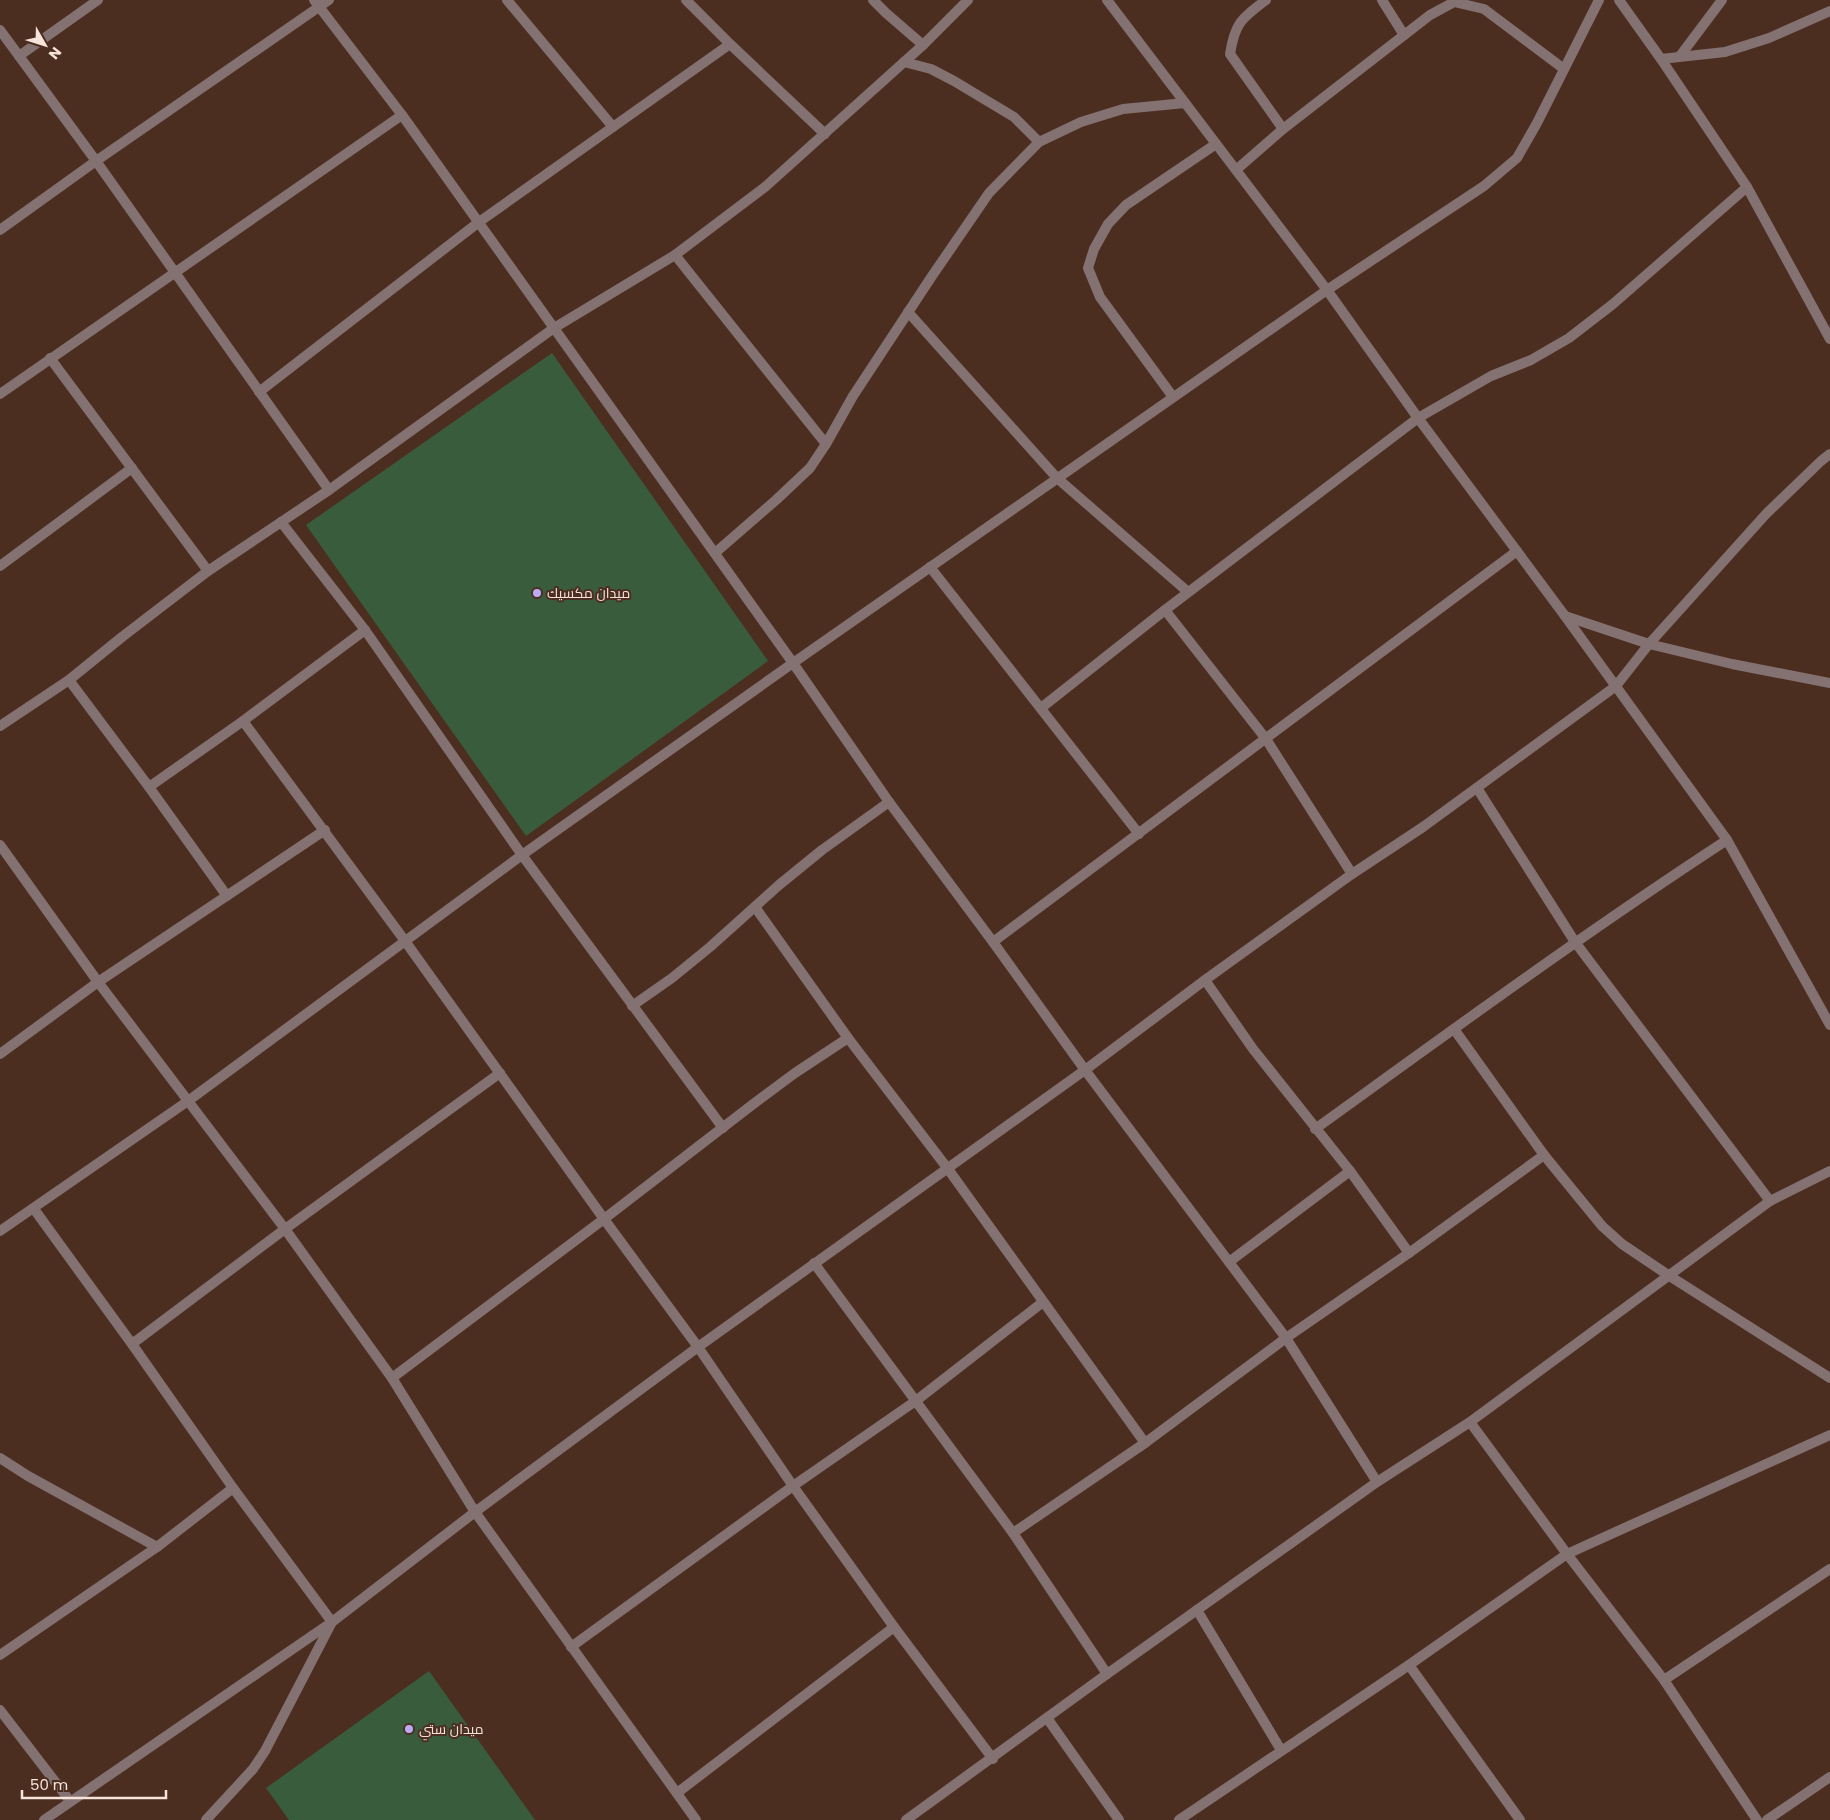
<svg xmlns="http://www.w3.org/2000/svg" width="1830" height="1820" font-family="Poppins,Cairo,sans-serif">
<style>
.green{fill:#395c3c}
.lines{fill:none;stroke-linecap:round;stroke-linejoin:round}
.minor{stroke:#837271;stroke-width:10}
.poi-dot{fill:#bbaaf6;stroke:#4c2e21;stroke-width:2}
.labels{text-anchor:middle;dominant-baseline:central;stroke-width:4;stroke-linejoin:round;paint-order:stroke}
.poi-label{font-size:14px;fill:#f6e3da;stroke:#4c2e21;text-anchor:start}
</style>
<rect width="100%" height="100%" fill="#4c2e21"/>
<g class="green">
<path d="M552,353L768,661L526,836L306,525Z"/>
<path d="M429,1671L535,1820H289L266,1788Z"/>
</g>
<g class="lines">
<g class="minor">
<path d="M314,0L402,115L793,663L889,802L993,942L1085,1070L1286,1338L1377,1482"/>
<path d="M507,0L613,127"/>
<path d="M686,0L730,44L825,134"/>
<path d="M873,0L886,13L923,45"/>
<path d="M1107,0L1327,290L1418,418L1565,616L1727,840L1830,1025"/>
<path d="M1266,0C1241,19 1235,23 1230,54L1283,129"/>
<path d="M1382,0L1404,35"/>
<path d="M1619,0L1661,59L1747,187L1830,339"/>
<path d="M0,30L96,161L329,490"/>
<path d="M19,56L98,0"/>
<path d="M1680,56L1722,0"/>
<path d="M1661,59L1725,52L1769,38L1830,11"/>
<path d="M904,62L931,69L954,81L1014,117L1039,142"/>
<path d="M1236,170L1283,129L1430,15L1454,2L1484,9L1564,69"/>
<path d="M0,230L96,161L329,0"/>
<path d="M675,255L826,444"/>
<path d="M908,312L1057,478L1188,592"/>
<path d="M50,358L208,571"/>
<path d="M259,392L479,222L730,44"/>
<path d="M0,394L402,115"/>
<path d="M1173,397L1100,297L1088,268L1094,249L1108,224L1126,205L1216,144"/>
<path d="M281,522L365,630L522,855L723,1128"/>
<path d="M715,553L776,500L810,468L826,444L853,396L932,276L989,193L1039,142L1081,122L1123,109L1185,103"/>
<path d="M0,566L132,468"/>
<path d="M930,567L1139,834"/>
<path d="M1165,610L1266,739L1352,874"/>
<path d="M1565,616L1649,644L1732,664L1830,683"/>
<path d="M69,680L149,787L227,896"/>
<path d="M1041,708L1165,610L1418,418L1491,376L1531,360L1569,338L1613,304L1747,187"/>
<path d="M243,721L405,941L604,1219L698,1347L793,1486L894,1627L993,1759"/>
<path d="M0,726L69,680L122,637L208,571L329,490L554,328L675,255L765,187L923,45L968,0"/>
<path d="M149,787L243,721L365,630"/>
<path d="M1477,788L1575,942L1770,1201"/>
<path d="M0,845L98,982L285,1229L392,1378L475,1512L696,1820"/>
<path d="M755,907L848,1038L948,1169L1145,1443"/>
<path d="M993,942L1517,551"/>
<path d="M1205,980L1253,1049L1350,1171L1409,1253"/>
<path d="M632,1006L672,978L710,947L779,885L822,850L889,802"/>
<path d="M1454,1029L1544,1155L1602,1226L1622,1244L1668,1275L1830,1378"/>
<path d="M0,1054L98,982L325,830"/>
<path d="M1315,1129C1451,1031 1586,932 1727,840"/>
<path d="M34,1209L132,1344L233,1488L332,1622L265,1751L253,1769L206,1820"/>
<path d="M0,1231L188,1101L522,855L793,663L1327,290L1484,186L1517,158L1537,123L1599,0"/>
<path d="M1229,1262L1350,1171"/>
<path d="M814,1263L1013,1533L1107,1674"/>
<path d="M132,1344L285,1229L500,1073"/>
<path d="M392,1378L604,1219L752,1105L795,1073L848,1038"/>
<path d="M1470,1422L1567,1554L1664,1680L1757,1820"/>
<path d="M0,1458L28,1476L157,1547"/>
<path d="M1013,1533L1145,1443L1286,1338L1409,1253L1544,1155"/>
<path d="M1197,1610L1281,1750"/>
<path d="M571,1647L793,1486L917,1400L1043,1302"/>
<path d="M0,1655L157,1547L233,1488"/>
<path d="M1409,1665L1520,1820"/>
<path d="M1664,1680L1830,1569"/>
<path d="M0,1710L70,1801"/>
<path d="M1047,1718L1119,1820"/>
<path d="M677,1793L894,1627"/>
<path d="M44,1820L332,1622L475,1512L698,1347L1085,1070L1205,980L1352,874L1423,827L1616,686L1649,644L1766,514L1821,461L1830,454"/>
<path d="M906,1820L1107,1674L1377,1482L1470,1422L1770,1201L1830,1171"/>
<path d="M1179,1820L1409,1665L1567,1554L1830,1435"/>
<path d="M1767,1820L1830,1777"/>
</g>
</g>
<g class="poi-dot">
<circle cx="537" cy="593" r="5"/>
<circle cx="409" cy="1729" r="5"/>
</g>
<g class="labels">
<g class="poi-label">
<text x="547" y="593">ميدان مكسيك</text>
<text x="419" y="1729">ميدان ستي</text>
</g>
</g>
<g transform="translate(45 45) rotate(129)" stroke="#4c2e21" stroke-width="4" paint-order="stroke">
<path d="M0-4L9 19L0 12L-9 19Z" fill="#f6e3da"/>
<text y="-8" font-size="14" font-weight="bold" text-anchor="middle" fill="#f6e3da">N</text>
</g>
<path d="M22 1790v8h144v-8" fill="none" stroke="#f6e3da" stroke-width="2.5"/>
<text x="30" y="1790" font-size="15" fill="#f6e3da" stroke="#4c2e21" stroke-width="4" paint-order="stroke">50 m</text>
</svg>
